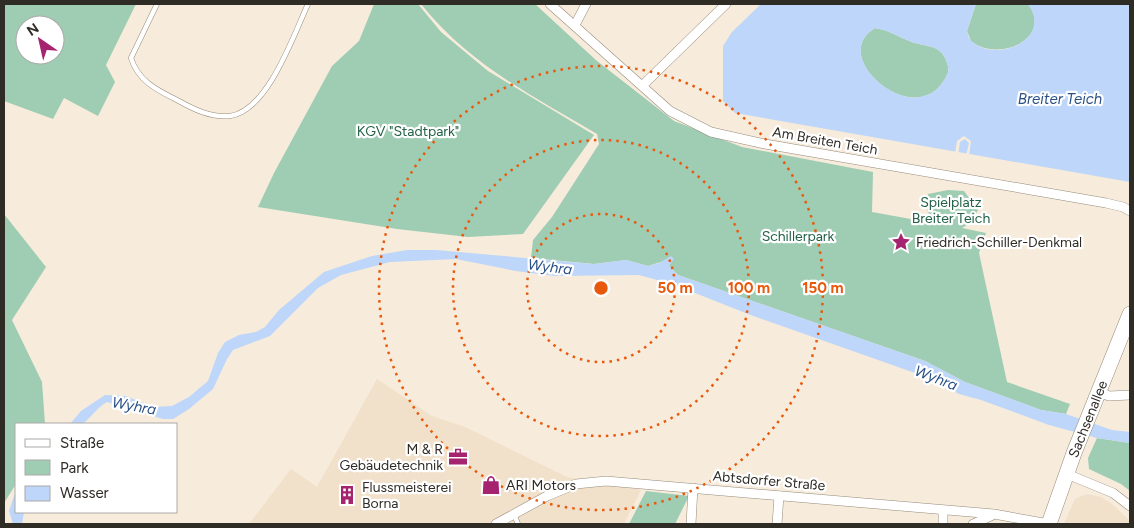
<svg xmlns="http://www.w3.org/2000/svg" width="1134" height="528" font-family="Figtree,sans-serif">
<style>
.built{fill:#f1e0ca}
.green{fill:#9fcdb4;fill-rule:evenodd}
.water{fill:#bdd6f9;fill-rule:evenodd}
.pier{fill:#f7ebdb}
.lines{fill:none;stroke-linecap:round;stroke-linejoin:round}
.service-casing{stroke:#968b7c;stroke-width:5.5}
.minor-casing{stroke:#968b7c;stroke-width:10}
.primary-casing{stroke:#968b7c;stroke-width:16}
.service{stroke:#fff;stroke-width:4.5}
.minor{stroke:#fff;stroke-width:9}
.primary{stroke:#fff;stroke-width:15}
.ring{fill:none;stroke:#e8590c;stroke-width:2.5;stroke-dasharray:2.5 5}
.labels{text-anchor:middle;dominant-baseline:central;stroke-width:4.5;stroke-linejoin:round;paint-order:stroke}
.park-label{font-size:14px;fill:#226145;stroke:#fff}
.street-label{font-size:14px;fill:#2f2b25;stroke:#fff}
.poi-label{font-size:14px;fill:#2f2b25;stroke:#fff;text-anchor:start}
.water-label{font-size:15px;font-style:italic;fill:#2a5187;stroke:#fff}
.centre{fill:#e8590c;stroke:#fff;stroke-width:2.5}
.ring-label{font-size:15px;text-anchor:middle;font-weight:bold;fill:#e8590c;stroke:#fff;stroke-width:4.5;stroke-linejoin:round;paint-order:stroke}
</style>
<rect width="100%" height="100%" fill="#f7ebdb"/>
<g class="built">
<path d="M377,379L432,416L465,427L567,477L641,490L624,524H249L291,469L317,487Z"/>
<path d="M1086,494L1101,497L1112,504L1130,521V524H1064L1075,499Z"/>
</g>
<g class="green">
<path d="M4,4H136L106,65L115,82L98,116L64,98L53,119L4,101ZM25,25H55V55H25Z"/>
<path d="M374,4H418L441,32L488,71L594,135L523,234L468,237L397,229L258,207L274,173L332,66L359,41Z"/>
<path d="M421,4H535L597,61L674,121L742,147L873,172L872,212L933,223L925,205L928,194L948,190L964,191L978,210L970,223L962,228L986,233L979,253L1007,382L1070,404L1066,414L1041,410L965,382L925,361L678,275L664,261L648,266L626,260L594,264L531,258L533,240L552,217L599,144L597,134C531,95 470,65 421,4Z"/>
<path d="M976,4H1028C1054,39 997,63 971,41L967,31Z"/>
<path d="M875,28C888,30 895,35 907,40C923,48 941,42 947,63C949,69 949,71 946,77C940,87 935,93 924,96C891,107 834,53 875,28Z"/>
<path d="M4,214L46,267L12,320L42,382L45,424H16V484L4,503Z"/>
<path d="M1097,438L1130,443V491L1121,484L1089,469L1088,458Z"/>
<path d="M646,491L689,496L675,524H629Z"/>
</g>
<g class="water">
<path d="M761,4H976L967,31L969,38C990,66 1055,41 1028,4H1130V182L735,113L723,101V46L732,32ZM875,28C888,30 895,35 907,40C923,48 941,42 947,63C949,69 949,71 946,77C940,87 935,93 924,96C891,107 834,53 875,28Z"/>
<path d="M407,250H436L594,264L626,260L648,266L659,263L671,256L674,259L669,266L678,275L925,361L965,382L1041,410L1066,414L1112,430L1130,432V443L1097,438L1049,425L981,400L959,394L932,379L748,314L675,285L639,275L555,276L516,271L456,259L390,262L341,275L318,288L270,336L233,350L227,359L213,389L189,409L173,419H163L107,402C98,407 91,417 83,424H70L81,411L105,395L126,396L153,407L172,406L189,397L208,381L218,353L225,342L239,335L256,332L265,327L279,310L324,272L372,256Z"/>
<path d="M16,490V512H24L22,524H13L9,511Z"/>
</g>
<path class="pier" d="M964,136L971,141L969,156H966L969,143L965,139L960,142L958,155L955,154L957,141Z"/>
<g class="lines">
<g class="service-casing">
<g id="service">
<path d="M157,4L131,58C138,81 157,90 177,100C193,109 211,118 230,116C268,111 294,34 308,4"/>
<path d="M514,514L518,524"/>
</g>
</g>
<g class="minor-casing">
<g id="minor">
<path d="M550,4L670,111L711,132L765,144L1106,203L1123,207L1130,211"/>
<path d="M575,25L586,4"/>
<path d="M643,85L726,4"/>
<path d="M1099,392L1109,396L1130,395"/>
<path d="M1067,474L1113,493L1130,506"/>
<path d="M496,524L547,496L576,484L606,481L994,514L1049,524"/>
<path d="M691,524L693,488"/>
<path d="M777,524L779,496"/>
<path d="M943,524V511"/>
<path d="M973,524L991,516"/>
</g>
</g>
<g class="primary-casing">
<g id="primary">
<path id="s1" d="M1049,524L1074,453L1130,314"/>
</g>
</g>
<use href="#service" class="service"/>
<use href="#minor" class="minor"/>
<use href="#primary" class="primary"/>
</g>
<g class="ring">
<circle cx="601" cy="288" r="74"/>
<circle cx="601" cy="288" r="148"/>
<circle cx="601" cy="288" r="222"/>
</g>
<defs>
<g id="sight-bare" transform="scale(1.5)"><path d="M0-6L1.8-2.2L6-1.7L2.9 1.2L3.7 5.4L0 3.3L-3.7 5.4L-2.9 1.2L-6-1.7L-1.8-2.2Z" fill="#a62370" stroke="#fff" stroke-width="2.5" paint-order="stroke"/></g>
<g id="office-bare" transform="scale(1.5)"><path d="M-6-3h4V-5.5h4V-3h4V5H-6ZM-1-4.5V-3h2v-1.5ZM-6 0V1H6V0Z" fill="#a62370" stroke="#fff" stroke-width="2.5" paint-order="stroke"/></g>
<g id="shop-bare" transform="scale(1.5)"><path d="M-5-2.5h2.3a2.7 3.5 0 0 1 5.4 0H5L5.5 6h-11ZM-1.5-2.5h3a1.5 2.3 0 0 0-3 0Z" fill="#a62370" stroke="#fff" stroke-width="2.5" paint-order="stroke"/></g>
<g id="building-bare" transform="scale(1.5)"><path d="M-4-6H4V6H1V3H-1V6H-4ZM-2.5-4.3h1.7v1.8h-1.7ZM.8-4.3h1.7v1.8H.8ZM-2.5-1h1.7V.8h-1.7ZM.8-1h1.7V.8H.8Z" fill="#a62370" stroke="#fff" stroke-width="2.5" paint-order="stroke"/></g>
</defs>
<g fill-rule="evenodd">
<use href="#sight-bare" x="901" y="242"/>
<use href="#office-bare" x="458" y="457"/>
<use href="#shop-bare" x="491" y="485"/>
<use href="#building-bare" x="347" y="495"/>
</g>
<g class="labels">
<g class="park-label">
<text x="408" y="131">KGV "Stadtpark"</text>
<text x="951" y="202">Spielplatz<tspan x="951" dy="16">Breiter Teich</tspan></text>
<text x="798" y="236">Schillerpark</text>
</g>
<g class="street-label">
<text transform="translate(825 141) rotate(10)">Am Breiten Teich</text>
<text stroke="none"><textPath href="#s1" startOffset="112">Sachsenallee</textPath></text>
<text transform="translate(769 481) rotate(5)">Abtsdorfer Straße</text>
</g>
<g class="poi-label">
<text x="916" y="242">Friedrich-Schiller-Denkmal</text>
<text x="443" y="449" text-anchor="end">M &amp; R<tspan x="443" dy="16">Gebäudetechnik</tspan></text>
<text x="506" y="485">ARI Motors</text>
<text x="362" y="487">Flussmeisterei<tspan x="362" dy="16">Borna</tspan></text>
</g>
<g class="water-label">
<text x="1060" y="99">Breiter Teich</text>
<text transform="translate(550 267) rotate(7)">Wyhra</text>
<text transform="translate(936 378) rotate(21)">Wyhra</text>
<text transform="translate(134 406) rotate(10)">Wyhra</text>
</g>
</g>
<circle cx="601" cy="288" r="8" class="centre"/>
<g class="ring-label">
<text x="675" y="293">50 m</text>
<text x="749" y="293">100 m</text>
<text x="823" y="293">150 m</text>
</g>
<rect width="1134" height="528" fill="none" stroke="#2f2b25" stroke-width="10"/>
<rect x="15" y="423" width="162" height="90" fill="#ffffff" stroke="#acaaa8"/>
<rect x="25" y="439" width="25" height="8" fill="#ffffff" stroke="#acaaa8"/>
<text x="60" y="448" font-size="15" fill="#2f2b25">Straße</text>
<rect x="25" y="460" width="25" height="15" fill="#9fcdb4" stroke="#acaaa8"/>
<text x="60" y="473" font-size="15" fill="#2f2b25">Park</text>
<rect x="25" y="486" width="25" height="15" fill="#bdd6f9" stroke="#acaaa8"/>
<text x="60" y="498" font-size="15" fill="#2f2b25">Wasser</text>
<g transform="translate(40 40) rotate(326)"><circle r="24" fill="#ffffff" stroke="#acaaa8"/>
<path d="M0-4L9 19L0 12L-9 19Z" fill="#a62370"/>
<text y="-8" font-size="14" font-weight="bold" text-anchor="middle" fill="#2f2b25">N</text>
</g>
</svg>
